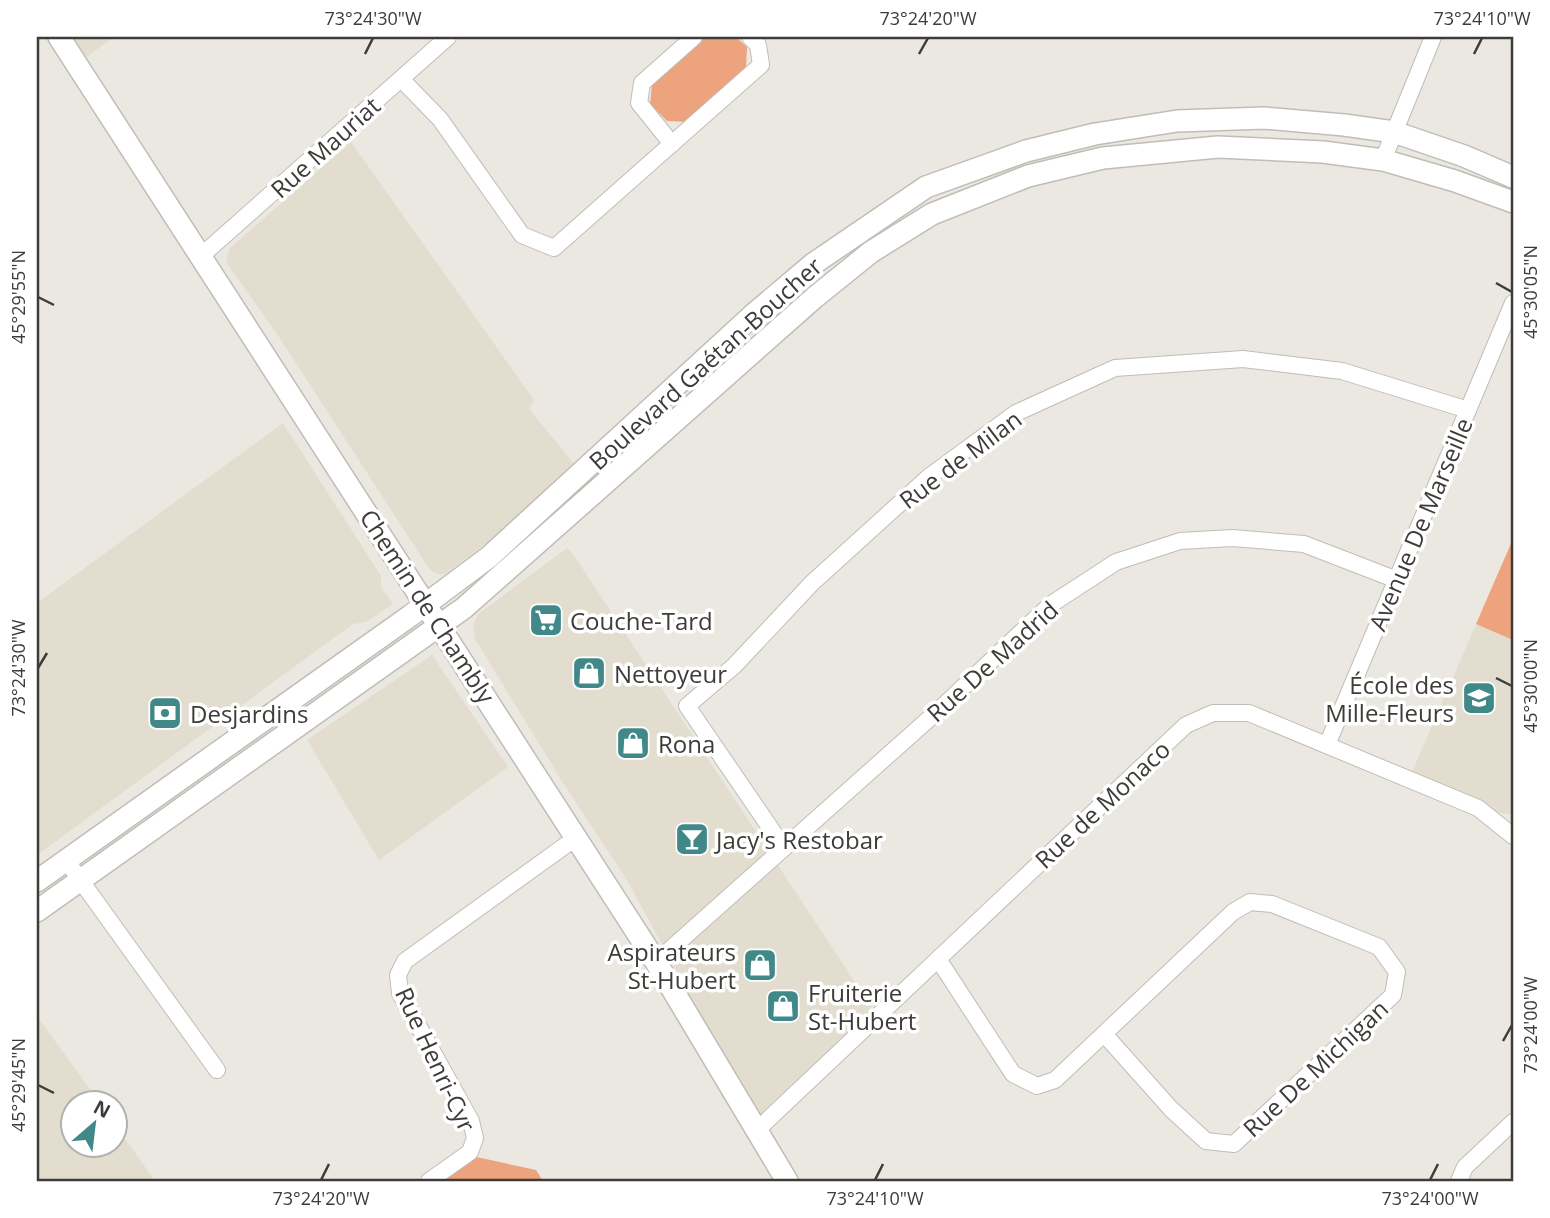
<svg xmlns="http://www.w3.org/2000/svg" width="1550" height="1218" font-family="'Open Sans',sans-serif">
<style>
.built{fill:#e2ddcf}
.green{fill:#eea37f}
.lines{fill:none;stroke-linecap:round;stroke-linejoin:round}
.street-casing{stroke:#c0bdb7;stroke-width:18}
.secondary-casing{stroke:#c0bdb7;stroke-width:24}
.street{stroke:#fff;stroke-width:16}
.secondary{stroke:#fff;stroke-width:21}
.ticks{fill:none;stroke:#3d3c39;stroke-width:2.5}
.labels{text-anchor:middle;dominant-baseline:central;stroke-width:7;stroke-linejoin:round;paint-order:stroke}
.street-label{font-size:24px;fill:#3d3c39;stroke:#fff}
.poi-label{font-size:24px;fill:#3d3c39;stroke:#fff;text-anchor:start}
.neatline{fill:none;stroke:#3d3c39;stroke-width:2.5}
.ticks-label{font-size:18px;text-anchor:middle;fill:#3d3c39}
</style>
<rect width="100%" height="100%" fill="#ebe8e1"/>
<g class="built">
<path d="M70,37H114L82,60Z"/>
<path d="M351,142L534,400L529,409L579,470L536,506L445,574H437L430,570L279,337L226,262L230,248Z"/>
<path d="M283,423L381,576V587L393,604L366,622L353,624L37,855V603Z"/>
<path d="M1513,539V815L1478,808L1409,779Z"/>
<path d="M567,548L571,551L874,1011L759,1122L627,880L565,786L475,639L473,626L478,614Z"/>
<path d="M432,655L508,767L379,860L307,740Z"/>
<path d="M37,1016L99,1102H74V1144H116V1126L155,1181H37Z"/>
</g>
<g class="green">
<path d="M704,37H736L747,47L746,67L687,122L667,121L650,104L652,85Z"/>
<path d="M1513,539V640L1476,624Z"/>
<path d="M472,1156L536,1170L543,1181H439Z"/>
</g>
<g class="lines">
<g class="street-casing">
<g id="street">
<path d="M401,79L440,119L522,235L554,248L761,65L758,45L750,37"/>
<path d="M672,144L639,103L642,83L694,37"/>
<path d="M1383,160L1433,37"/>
<path d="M201,256L448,37"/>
<path d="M1327,745L1513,303"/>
<path d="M784,848L687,706L734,666L812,583L930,476L1016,413L1115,368L1243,359L1342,371L1468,410"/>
<path d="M66,860L217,1070"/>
<path d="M938,959L1013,1074L1037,1086L1055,1080L1233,912L1250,902L1272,904L1379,947L1397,972L1393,995L1234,1144L1206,1141L1171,1109L1105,1035"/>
<path d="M656,962L940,709L1050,605L1116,562L1180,541L1232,538L1304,544L1397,580"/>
<path d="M757,1130L1186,725L1213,713H1249L1478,808L1513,836"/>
<path d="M429,1181L470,1152L475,1138L471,1121L400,993L398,975L405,961L577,837"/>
<path d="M1459,1181L1465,1167L1513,1122"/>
</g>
</g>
<g class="secondary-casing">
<g id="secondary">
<path d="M59,37L656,962L787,1181"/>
<path d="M37,881L410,616L489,557L755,313L813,264L926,187L1026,151L1095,134L1177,121L1264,118L1344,125L1394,132L1464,156L1513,177"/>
<path d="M37,911L464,608L814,298L871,252L932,214L1028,176L1103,158L1218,147L1323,152L1383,160L1455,181L1513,202"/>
</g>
</g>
<use href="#street" class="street"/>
<use href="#secondary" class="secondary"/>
</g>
<path class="ticks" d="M365,54L373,38M919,54L928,38M1474,54L1482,38M1496,283L1512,292M38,297L54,305M38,668L47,653M1496,678L1512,686M1503,1041L1512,1025M38,1085L54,1093M321,1180L329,1164M875,1180L883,1164M1430,1180L1438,1164"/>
<defs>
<g id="supermarket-square" transform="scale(1.75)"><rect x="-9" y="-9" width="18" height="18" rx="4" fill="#418989" stroke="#fff"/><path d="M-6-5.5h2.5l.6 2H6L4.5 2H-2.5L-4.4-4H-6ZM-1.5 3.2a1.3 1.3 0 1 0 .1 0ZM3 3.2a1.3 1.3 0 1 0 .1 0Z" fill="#fff"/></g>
<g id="shop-square" transform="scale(1.75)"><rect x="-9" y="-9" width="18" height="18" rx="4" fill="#418989" stroke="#fff"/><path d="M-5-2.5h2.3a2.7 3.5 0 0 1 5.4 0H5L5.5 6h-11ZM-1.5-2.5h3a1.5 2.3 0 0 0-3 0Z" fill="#fff"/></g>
<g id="school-square" transform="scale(1.75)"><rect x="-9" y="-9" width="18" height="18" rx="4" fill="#418989" stroke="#fff"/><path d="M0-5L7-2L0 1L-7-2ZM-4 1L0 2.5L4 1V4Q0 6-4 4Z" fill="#fff"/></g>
<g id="bank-square" transform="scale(1.75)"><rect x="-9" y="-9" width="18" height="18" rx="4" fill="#418989" stroke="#fff"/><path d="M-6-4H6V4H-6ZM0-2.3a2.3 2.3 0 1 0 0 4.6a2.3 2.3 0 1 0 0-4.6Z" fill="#fff"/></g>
<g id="bar-square" transform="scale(1.75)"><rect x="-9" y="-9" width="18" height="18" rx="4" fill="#418989" stroke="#fff"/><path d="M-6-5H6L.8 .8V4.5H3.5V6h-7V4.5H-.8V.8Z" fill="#fff"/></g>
</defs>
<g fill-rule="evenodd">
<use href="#supermarket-square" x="546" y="620"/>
<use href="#shop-square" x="589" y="673"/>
<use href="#school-square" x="1479" y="698"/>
<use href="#bank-square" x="165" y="713"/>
<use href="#shop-square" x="633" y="743"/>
<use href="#bar-square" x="692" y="839"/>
<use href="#shop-square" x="760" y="965"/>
<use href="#shop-square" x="783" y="1006"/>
</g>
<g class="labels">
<g class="street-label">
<text transform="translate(325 147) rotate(-42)">Rue Mauriat</text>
<text transform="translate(705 363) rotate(-42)">Boulevard Gaétan-Boucher</text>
<text transform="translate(960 459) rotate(-37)">Rue de Milan</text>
<text transform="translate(1420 524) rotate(-67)">Avenue De Marseille</text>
<text transform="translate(428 606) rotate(57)">Chemin de Chambly</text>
<text transform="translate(992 661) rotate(-42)">Rue De Madrid</text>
<text transform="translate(1102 804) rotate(-43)">Rue de Monaco</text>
<text transform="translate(436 1059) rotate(65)">Rue Henri-Cyr</text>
<text transform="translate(1315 1068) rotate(-43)">Rue De Michigan</text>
</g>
<g class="poi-label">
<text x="570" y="620">Couche-Tard</text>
<text x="614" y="673">Nettoyeur</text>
<text x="1454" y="684" text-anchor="end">École des<tspan x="1454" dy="28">Mille-Fleurs</tspan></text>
<text x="190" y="713">Desjardins</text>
<text x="658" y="743">Rona</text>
<text x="716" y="839">Jacy's Restobar</text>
<text x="736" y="951" text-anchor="end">Aspirateurs<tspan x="736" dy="28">St-Hubert</tspan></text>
<text x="808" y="992">Fruiterie<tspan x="808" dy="28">St-Hubert</tspan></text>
</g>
</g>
<rect width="1550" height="1218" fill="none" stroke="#ffffff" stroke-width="77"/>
<g transform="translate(94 1124) rotate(28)"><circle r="33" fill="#ffffff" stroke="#b1b1b0" stroke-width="2"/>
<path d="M0-5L12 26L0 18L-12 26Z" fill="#418989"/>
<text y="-10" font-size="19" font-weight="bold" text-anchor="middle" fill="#3d3c39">N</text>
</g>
<rect x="38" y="38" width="1474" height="1142" class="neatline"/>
<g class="ticks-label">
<text x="373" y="25">73°24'30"W</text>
<text x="928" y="25">73°24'20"W</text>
<text x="1482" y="25">73°24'10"W</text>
<text transform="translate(1531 292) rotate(-90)" y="6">45°30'05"N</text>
<text transform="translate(19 297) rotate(-90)" y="6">45°29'55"N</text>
<text transform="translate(19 668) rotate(-90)" y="6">73°24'30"W</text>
<text transform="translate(1531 686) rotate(-90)" y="6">45°30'00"N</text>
<text transform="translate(1531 1025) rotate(-90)" y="6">73°24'00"W</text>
<text transform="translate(19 1085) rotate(-90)" y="6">45°29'45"N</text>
<text x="321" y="1205">73°24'20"W</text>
<text x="875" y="1205">73°24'10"W</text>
<text x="1430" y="1205">73°24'00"W</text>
</g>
</svg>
